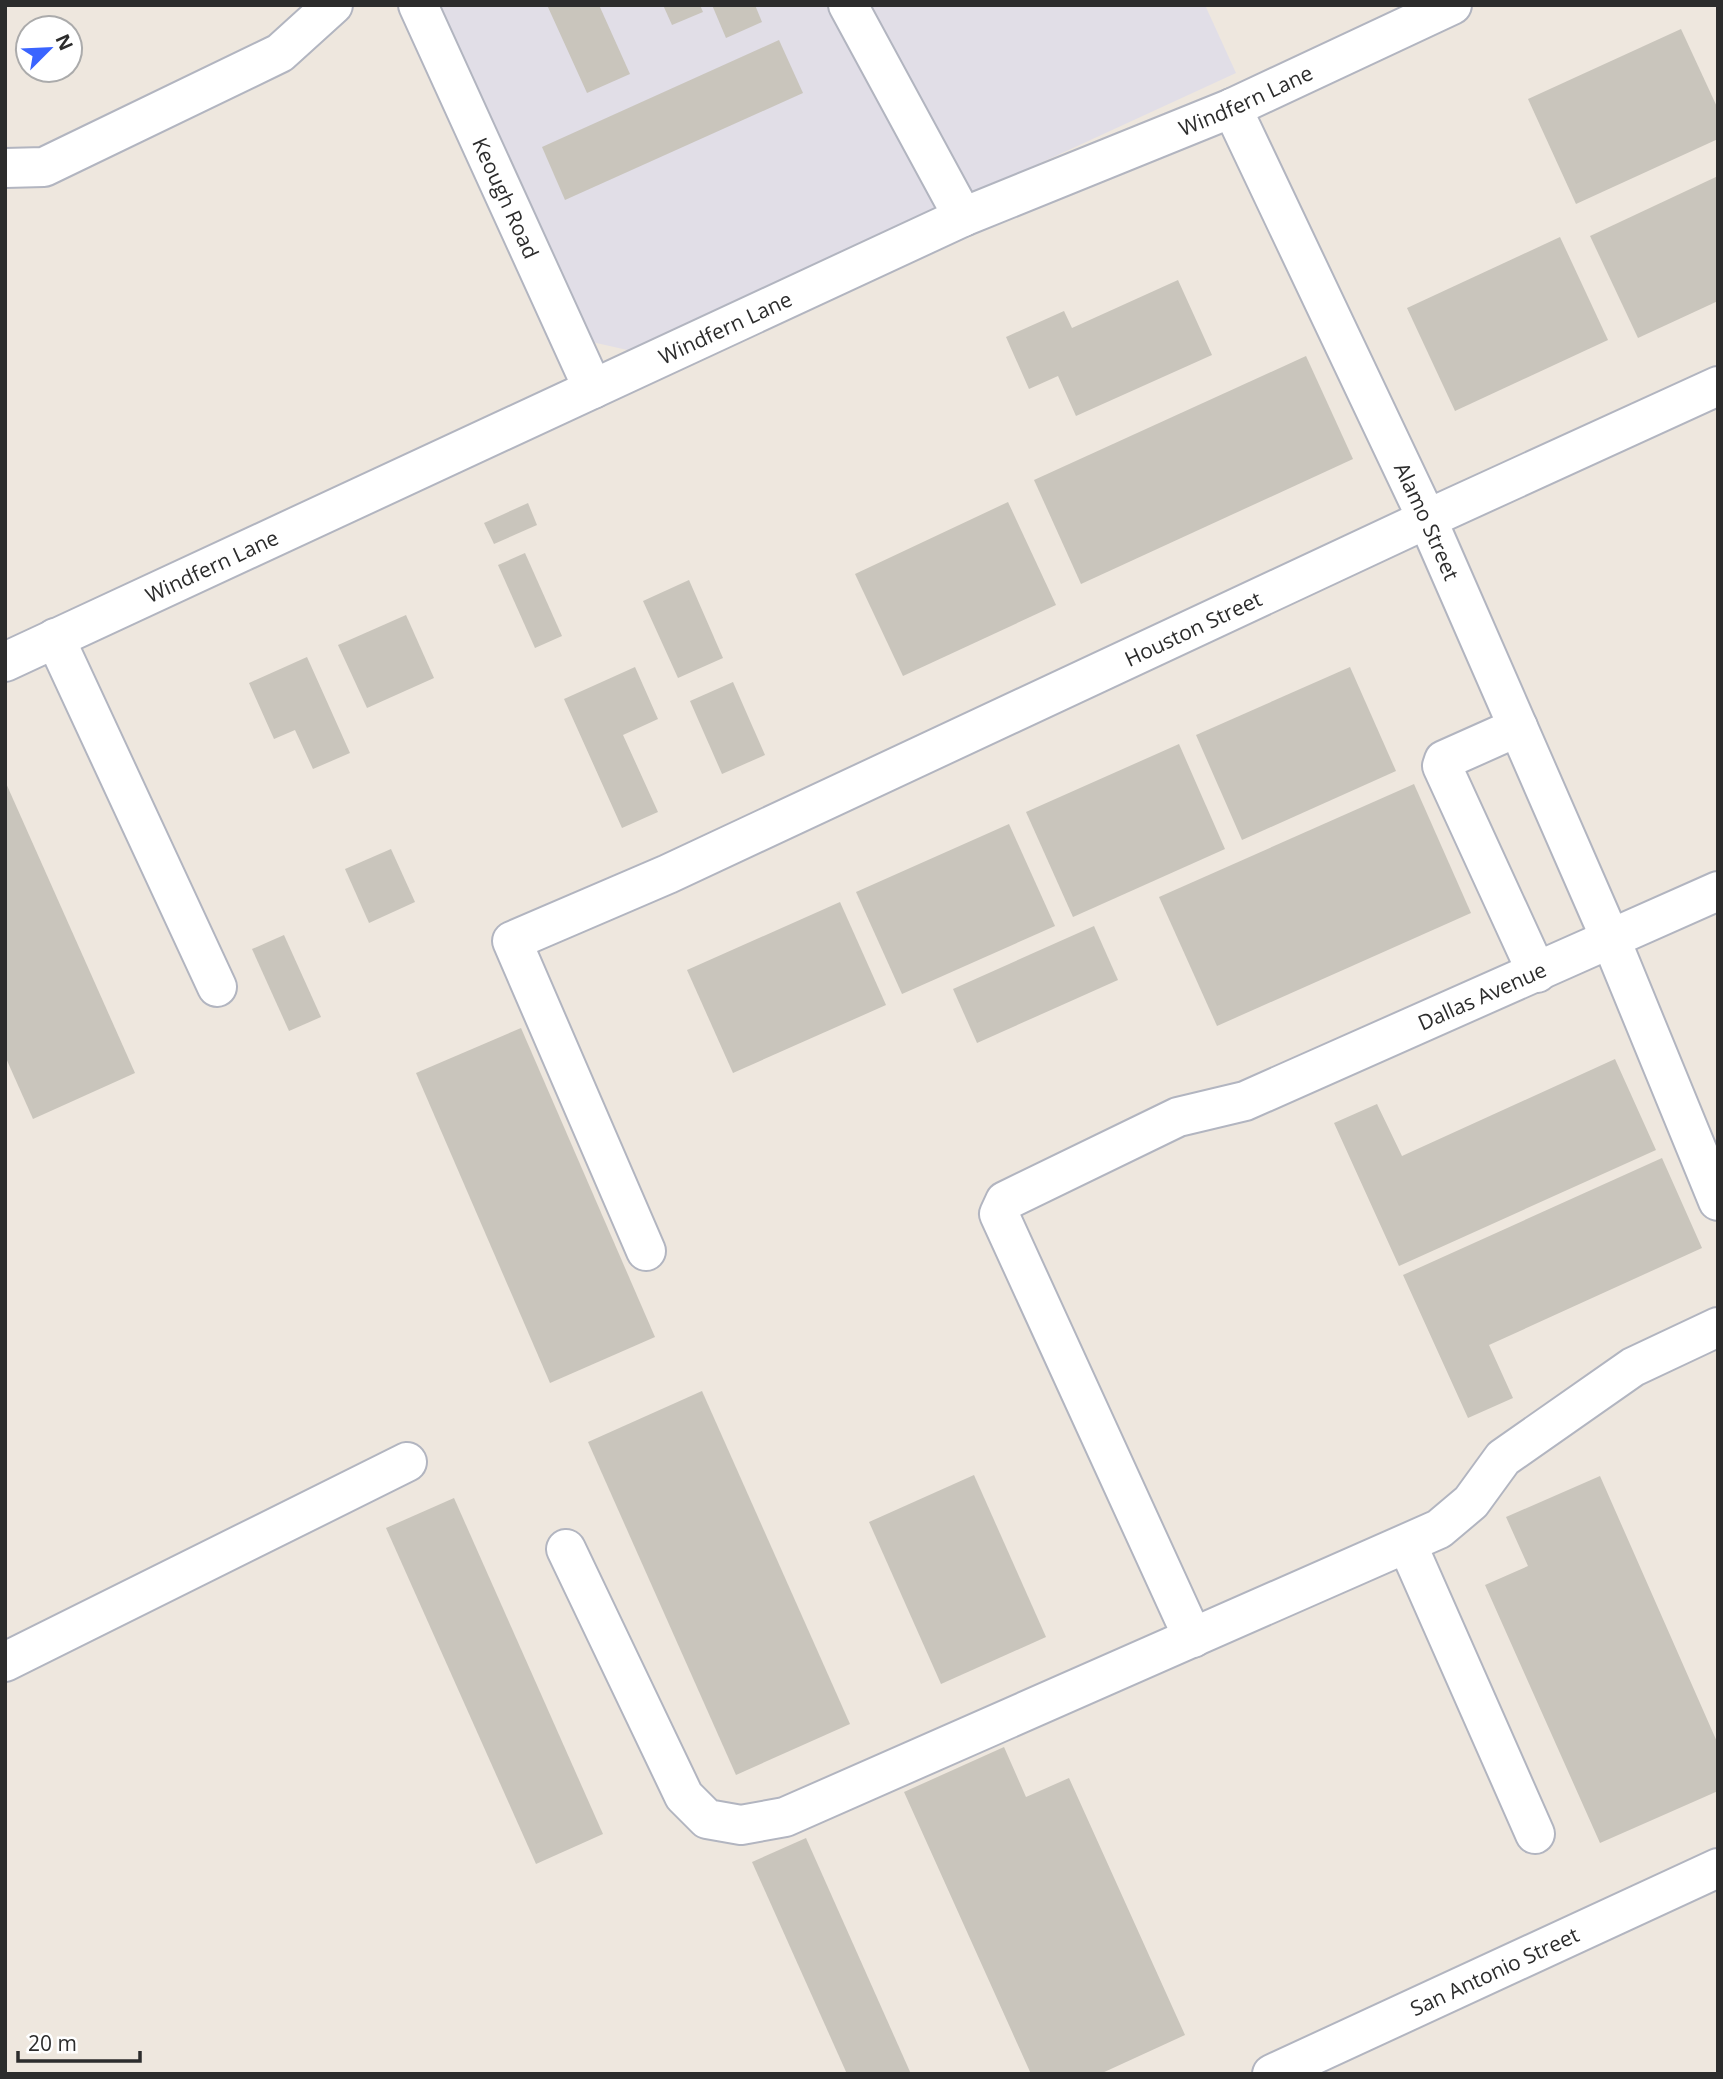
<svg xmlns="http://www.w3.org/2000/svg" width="1723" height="2079" font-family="'Open Sans',sans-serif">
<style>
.industrial{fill:#e1dee7}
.building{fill:#c9c5bc}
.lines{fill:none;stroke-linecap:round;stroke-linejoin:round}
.minor-casing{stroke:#b2b5c0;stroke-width:42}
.minor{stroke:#fff;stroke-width:38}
.labels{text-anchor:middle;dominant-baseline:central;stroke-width:6;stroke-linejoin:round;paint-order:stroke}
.street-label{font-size:21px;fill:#2c2c2c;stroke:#fff}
</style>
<rect width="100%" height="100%" fill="#eee7de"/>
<path class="industrial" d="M432,5H1205L1236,73L632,351L583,340Z"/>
<g class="building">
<path d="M547,5H599L630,74L587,93Z"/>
<path d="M663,5H700L703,12L672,25Z"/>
<path d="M712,5H755L762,22L726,38Z"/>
<path d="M1681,29L1718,109V139L1576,204L1528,99Z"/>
<path d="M779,40L803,93L565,200L542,147Z"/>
<path d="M1718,176V301L1638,338L1590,236Z"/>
<path d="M1560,237L1608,340L1455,411L1407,308Z"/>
<path d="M1178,280L1212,355L1076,416L1058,376L1029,389L1006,337L1064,311L1072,328Z"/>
<path d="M1306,356L1353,459L1081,584L1034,480Z"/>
<path d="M1008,502L1056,605L903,676L855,574Z"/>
<path d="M528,503L537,525L494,544L484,523Z"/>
<path d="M525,553L562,636L535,648L498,565Z"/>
<path d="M689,580L723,658L678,678L643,601Z"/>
<path d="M406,615L434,678L367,708L338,645Z"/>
<path d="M307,657L350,753L313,769L295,730L274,739L249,683Z"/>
<path d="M635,667L658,719L623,735L658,812L622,828L564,699Z"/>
<path d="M1350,667L1396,771L1242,840L1196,735Z"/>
<path d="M733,682L765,755L722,774L690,701Z"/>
<path d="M1179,744L1225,849L1073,917L1026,812Z"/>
<path d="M5,781L135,1073L33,1119L5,1056Z"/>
<path d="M1414,784L1471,913L1217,1026L1159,897Z"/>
<path d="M1009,824L1055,926L902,994L856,892Z"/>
<path d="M391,849L415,902L369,923L345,869Z"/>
<path d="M840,902L886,1005L733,1073L687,970Z"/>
<path d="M1094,926L1118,980L977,1043L953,989Z"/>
<path d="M284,935L321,1017L289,1031L252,949Z"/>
<path d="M521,1028L655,1337L550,1383L416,1073Z"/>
<path d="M1615,1059L1656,1150L1399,1266L1334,1123L1377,1104L1402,1156Z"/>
<path d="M1662,1158L1702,1248L1489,1345L1513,1398L1468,1418L1403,1275Z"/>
<path d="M702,1391L850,1724L736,1775L588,1442Z"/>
<path d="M974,1475L1046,1637L941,1684L869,1522Z"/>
<path d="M1600,1476L1718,1744V1791L1600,1843L1485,1585L1528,1566L1506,1517Z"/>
<path d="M454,1498L603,1834L536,1864L386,1528Z"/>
<path d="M1004,1747L1026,1797L1069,1778L1185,2035L1100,2074H1031L904,1792Z"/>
<path d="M806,1838L911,2074H847L752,1862Z"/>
</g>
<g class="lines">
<g class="minor-casing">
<g id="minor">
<path id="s1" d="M418,5L593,389"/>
<path d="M848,5L963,217"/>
<path id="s2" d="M1232,108L1427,519L1611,940L1718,1201"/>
<path d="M5,168L44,167L280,53L333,5"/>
<path d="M55,638L217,987"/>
<path id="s3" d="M5,662L963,217L1232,108L1452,5"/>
<path d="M1518,727L1444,760L1442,766L1537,973"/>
<path id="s4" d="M646,1251L512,941L668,874L1427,519L1718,386"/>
<path d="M1407,1544L1535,1834"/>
<path d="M566,1549L684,1796L707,1819L741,1825L785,1817L1439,1529L1471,1502L1503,1458L1633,1367L1718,1327"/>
<path id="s5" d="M1193,1638L999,1214L1005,1201L1178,1117L1245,1101L1718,891"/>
<path d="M5,1662L407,1462"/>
<path id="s6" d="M1272,2074L1718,1868"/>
</g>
</g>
<use href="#minor" class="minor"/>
</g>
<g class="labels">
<g class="street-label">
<text stroke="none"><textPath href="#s3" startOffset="1362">Windfern Lane</textPath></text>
<text stroke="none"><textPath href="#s1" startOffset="212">Keough Road</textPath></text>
<text stroke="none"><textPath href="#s3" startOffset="794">Windfern Lane</textPath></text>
<text stroke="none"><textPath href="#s2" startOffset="457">Alamo Street</textPath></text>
<text stroke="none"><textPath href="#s3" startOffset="228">Windfern Lane</textPath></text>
<text stroke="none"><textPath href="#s4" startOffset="1087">Houston Street</textPath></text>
<text stroke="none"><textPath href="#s5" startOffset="1001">Dallas Avenue</textPath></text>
<text stroke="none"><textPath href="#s6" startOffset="245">San Antonio Street</textPath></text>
</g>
</g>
<rect width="1723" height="2079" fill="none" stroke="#2c2c2c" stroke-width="14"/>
<g transform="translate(49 49) rotate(66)"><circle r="33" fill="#ffffff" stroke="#ababab" stroke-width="2"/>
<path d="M0-5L12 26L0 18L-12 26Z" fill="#3a64ff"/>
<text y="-10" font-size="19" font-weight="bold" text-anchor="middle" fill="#2c2c2c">N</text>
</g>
<path d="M18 2051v10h122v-10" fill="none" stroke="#2c2c2c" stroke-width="3.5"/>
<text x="28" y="2051" font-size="21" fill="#2c2c2c" stroke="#ffffff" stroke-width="5" paint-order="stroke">20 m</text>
</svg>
